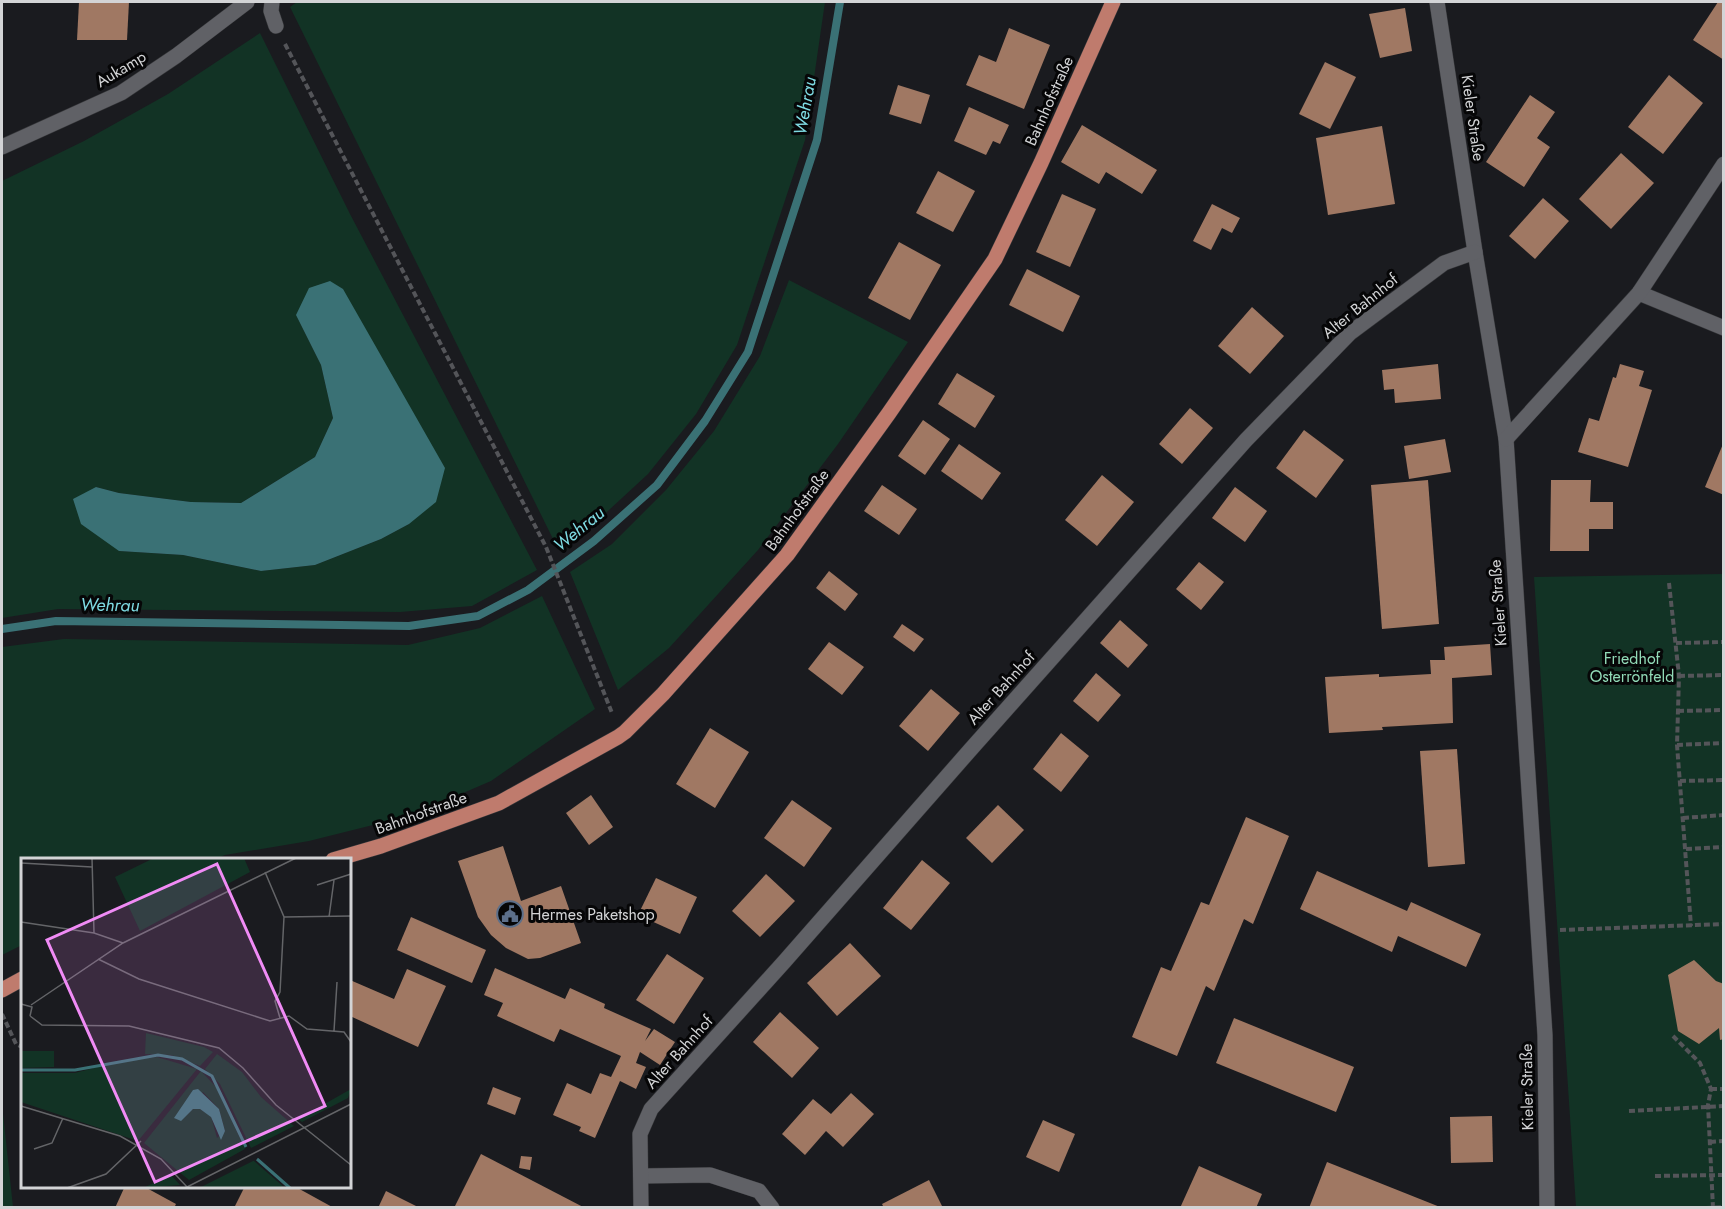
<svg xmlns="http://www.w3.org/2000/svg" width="1725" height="1209" font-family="Jost,sans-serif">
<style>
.green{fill:#123325;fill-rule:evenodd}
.water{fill:#3a7175}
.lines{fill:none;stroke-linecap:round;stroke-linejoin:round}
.stream{stroke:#3a7175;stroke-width:8}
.building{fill:#a07863}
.minor-casing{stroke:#36373a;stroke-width:16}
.major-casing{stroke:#36373a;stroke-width:16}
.path{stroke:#545559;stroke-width:4;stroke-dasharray:6 3;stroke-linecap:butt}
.minor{stroke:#606166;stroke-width:15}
.major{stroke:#bf7b6d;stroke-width:15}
.labels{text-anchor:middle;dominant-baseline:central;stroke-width:6;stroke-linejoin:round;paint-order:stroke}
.street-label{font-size:16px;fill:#d3d4d6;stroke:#060607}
.park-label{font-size:16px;fill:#92dbb8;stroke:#060607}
.poi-label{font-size:16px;fill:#d3d4d6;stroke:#060607;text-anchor:start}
.water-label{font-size:18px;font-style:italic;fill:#7edae2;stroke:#060607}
.inset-river{fill:none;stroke:#3a7175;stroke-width:3}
.inset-road{fill:none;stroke:#646568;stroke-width:1.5}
.view{fill:#f08bf5;fill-opacity:0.15;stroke:#f08bf5;stroke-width:3}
.inset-edge{fill:none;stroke:#d3d4d6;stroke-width:3}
</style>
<rect width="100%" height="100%" fill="#1a1b1f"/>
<g class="green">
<path d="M297,2H825L805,140L737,345L696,414L648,474L596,522L558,549L290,7Z"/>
<path d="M260,33L350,214L537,570L472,606L400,612L58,609L2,618V181L84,141L168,94ZM296,315L409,524L381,539L315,565L261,571L183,555L119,551L96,487L119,493L191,502L241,503L315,457L333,418L321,365Z"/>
<path d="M789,280L908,342L838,444L758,550L669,648L618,690L570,572L612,544L666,490L714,431L760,356Z"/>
<path d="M1723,574V1207H1576L1534,577Z"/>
<path d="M542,596L595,709L491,781L426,809L373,825L309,841L225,855L215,859L22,860V945L2,955V647L64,639L408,645L480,628Z"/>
<path d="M2,1104L13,1207H2Z"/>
</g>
<path class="water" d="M330,281L343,289L445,468L436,502L409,524L381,539L315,565L261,571L183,555L119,551L81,524L73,499L96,487L119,493L191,502L241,503L315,457L333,418L321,365L296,315L309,288Z"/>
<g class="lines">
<path class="stream" d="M2,629L56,621L409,626L478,616L528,590L594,541L657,485L705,421L748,352L817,140L840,2"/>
</g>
<g class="building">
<path d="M79,2H129L127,40H77Z"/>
<path d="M1718,2H1724V60L1693,40Z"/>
<path d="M1405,8L1412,51L1380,58L1369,14Z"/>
<path d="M1009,28L1050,45L1024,109L966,85L979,55L996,62Z"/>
<path d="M1325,62L1356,77L1330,129L1299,114Z"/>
<path d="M1669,75L1703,103L1663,154L1628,127Z"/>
<path d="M898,85L930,95L921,124L889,114Z"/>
<path d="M1530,95L1555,112L1537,138L1550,147L1524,187L1486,162Z"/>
<path d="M969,107L1009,125L1000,144L993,141L986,155L954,141Z"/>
<path d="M1082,125L1157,170L1142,194L1106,172L1099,184L1061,162Z"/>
<path d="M1382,126L1395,204L1328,215L1316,138Z"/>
<path d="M1621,153L1654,183L1611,229L1579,199Z"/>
<path d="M938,171L975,191L953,232L916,213Z"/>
<path d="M1062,194L1096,209L1070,267L1036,252Z"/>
<path d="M1543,198L1569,221L1535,259L1509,236Z"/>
<path d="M1212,204L1240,218L1232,233L1222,228L1211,250L1193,241Z"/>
<path d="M899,242L941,265L910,320L868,298Z"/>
<path d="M1027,269L1080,296L1063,332L1009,305Z"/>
<path d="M1252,307L1284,336L1250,374L1218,346Z"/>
<path d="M1438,364L1441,399L1395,403L1394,389L1384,390L1382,370Z"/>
<path d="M1620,364L1644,371L1639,386L1652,390L1628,467L1578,452L1589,418L1599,421L1613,377L1616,378Z"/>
<path d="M957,373L995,396L975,428L938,404Z"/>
<path d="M1190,408L1213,428L1182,464L1159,444Z"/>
<path d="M923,420L950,439L925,475L898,456Z"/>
<path d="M1304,430L1344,460L1316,498L1276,468Z"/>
<path d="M1445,439L1451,472L1409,479L1404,446Z"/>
<path d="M959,444L1001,473L982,500L941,471Z"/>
<path d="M1723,444H1724V495L1705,487Z"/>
<path d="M1102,475L1134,502L1097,546L1065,520Z"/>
<path d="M1428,480L1439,624L1382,629L1371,485Z"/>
<path d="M1551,480H1591L1590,502H1613V529H1589V551H1550Z"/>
<path d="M882,485L917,509L899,535L864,511Z"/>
<path d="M1235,487L1267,511L1245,542L1212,518Z"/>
<path d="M1199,562L1224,582L1201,610L1176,589Z"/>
<path d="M829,571L858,594L845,611L816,588Z"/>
<path d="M1120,620L1148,645L1128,668L1100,643Z"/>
<path d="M902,624L924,639L914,652L893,637Z"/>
<path d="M829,642L864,667L842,695L808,669Z"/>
<path d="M1490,644L1492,675L1452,678L1453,723L1382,727L1383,730L1329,733L1325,677L1379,674V677L1431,674L1430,660H1445L1444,647Z"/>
<path d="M1096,673L1121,695L1098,722L1073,701Z"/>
<path d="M931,689L960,713L928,751L899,726Z"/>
<path d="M710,728L749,752L715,808L676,784Z"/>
<path d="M1061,733L1089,756L1061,792L1033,769Z"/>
<path d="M1457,749L1465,864L1428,867L1420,751Z"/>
<path d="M591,795L613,827L589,845L566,813Z"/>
<path d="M792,800L832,828L804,867L764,838Z"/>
<path d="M998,805L1024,830L992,863L966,838Z"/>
<path d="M1246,817L1289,836L1253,924L1244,919L1214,991L1206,986L1177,1056L1132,1037L1161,967L1171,971L1201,902L1209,905Z"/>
<path d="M503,846L521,901L561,886L581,943L540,958L528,959L506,948L491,935L478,917L458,861Z"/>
<path d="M922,860L950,883L911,930L883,908Z"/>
<path d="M1317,871L1407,911L1411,902L1481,934L1466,967L1398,936L1392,952L1300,909Z"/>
<path d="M766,874L795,901L760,937L732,911Z"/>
<path d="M656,878L697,897L680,934L638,915Z"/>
<path d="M411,917L486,950L472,983L397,950Z"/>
<path d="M850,943L881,976L837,1016L807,983Z"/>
<path d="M667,954L704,978L674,1024L636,1000Z"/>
<path d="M1694,960L1716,981L1724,984V1039L1720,1040L1719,1028L1699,1044L1678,1031L1668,975Z"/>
<path d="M495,968L565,999L570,988L605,1004L604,1008L651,1029L645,1041L654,1029L675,1042L660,1065L640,1052L636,1063L646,1067L636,1089L620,1081L595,1138L579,1131L581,1127L553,1115L567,1083L591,1094L600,1073L611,1077L621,1056L560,1029L554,1042L497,1016L503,1003L484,995Z"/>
<path d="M407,969L446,986L418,1047L350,1016V980L394,999Z"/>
<path d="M780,1012L819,1048L792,1078L753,1042Z"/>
<path d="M1234,1018L1354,1067L1336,1112L1216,1063Z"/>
<path d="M493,1087L521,1098L515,1115L487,1104Z"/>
<path d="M851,1093L874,1114L843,1147L826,1131L805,1155L782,1134L813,1099L831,1114Z"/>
<path d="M1492,1116L1493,1162L1451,1163L1450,1117Z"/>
<path d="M1043,1120L1075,1134L1059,1172L1026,1157Z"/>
<path d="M481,1154L585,1208H458L455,1206Z"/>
<path d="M521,1156L532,1157L530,1170L519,1168Z"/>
<path d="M1327,1162L1440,1207V1208H1309Z"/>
<path d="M1199,1166L1262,1194L1256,1208H1180Z"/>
<path d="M929,1180L943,1208H884L882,1204Z"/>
<path d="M125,1186H143L176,1204L174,1208H115Z"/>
<path d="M245,1186H294L334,1208H234Z"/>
<path d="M386,1191L420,1208H378Z"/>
</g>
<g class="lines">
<g class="minor-casing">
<g id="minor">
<path d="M272,2L271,11L276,26"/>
<path d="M1437,2L1475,252L1506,439L1545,1035L1547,1208"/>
<path d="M2,147L121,93L176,56L247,2"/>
<path d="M1639,293L1724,328"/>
<path d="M1506,439L1639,293L1724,164"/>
<path d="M641,1176L710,1175L759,1191L772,1208"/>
<path d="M641,1208L640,1134L651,1109L784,962L971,749L1246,440L1350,333L1444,263L1475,252"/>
</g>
</g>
<g class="major-casing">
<g id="major">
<path d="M333,860L381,846L499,803L618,737L625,732L663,694L787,555L889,413L995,259L1041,163L1113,2"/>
<path d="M2,990L22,979"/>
</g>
</g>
<g class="path">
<path d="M285,44L546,547L612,713"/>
<path d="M1669,583L1679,676L1677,745L1691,926"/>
<path d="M1676,643L1724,642"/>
<path d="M1679,676L1724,675"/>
<path d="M1678,711L1724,710"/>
<path d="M1677,745L1724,743"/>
<path d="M1680,781L1724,780"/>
<path d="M1683,818L1724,815"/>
<path d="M1686,849L1724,847"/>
<path d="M1560,930L1724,924"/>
<path d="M2,1014L16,1044L22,1047"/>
<path d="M1673,1036L1700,1063L1711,1089L1708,1105L1713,1208"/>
<path d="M1711,1089H1724"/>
<path d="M1629,1111L1724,1106"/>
<path d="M1710,1142L1724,1141"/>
<path d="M1655,1176L1724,1175"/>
<path d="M1706,1208L1724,1207"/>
</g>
<use href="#minor" class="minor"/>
<use href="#major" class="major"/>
</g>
<defs>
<g id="civic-ring" transform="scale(1.35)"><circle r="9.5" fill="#060607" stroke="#5c6f8a" stroke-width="1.5"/><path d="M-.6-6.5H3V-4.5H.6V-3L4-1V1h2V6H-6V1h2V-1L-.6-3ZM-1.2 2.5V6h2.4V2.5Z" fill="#5c6f8a"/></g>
</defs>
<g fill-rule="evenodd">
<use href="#civic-ring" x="510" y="914"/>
</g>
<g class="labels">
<g class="street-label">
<text transform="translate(121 69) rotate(-31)">Aukamp</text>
<text transform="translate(1049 101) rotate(-66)">Bahnhofstraße</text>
<text transform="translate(1473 118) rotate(82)">Kieler Straße</text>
<text transform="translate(1360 306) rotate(-39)">Alter Bahnhof</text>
<text transform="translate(797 510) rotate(-54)">Bahnhofstraße</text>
<text transform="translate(1498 603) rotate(-94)">Kieler Straße</text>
<text transform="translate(1001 688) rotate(-48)">Alter Bahnhof</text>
<text transform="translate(421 813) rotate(-20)">Bahnhofstraße</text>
<text transform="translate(679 1052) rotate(-48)">Alter Bahnhof</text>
<text transform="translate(1527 1087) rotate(-91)">Kieler Straße</text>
</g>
<g class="park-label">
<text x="1632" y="658">Friedhof<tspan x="1632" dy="18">Osterrönfeld</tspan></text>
</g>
<g class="poi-label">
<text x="530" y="914">Hermes Paketshop</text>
</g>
<g class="water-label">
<text transform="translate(805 106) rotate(-80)">Wehrau</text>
<text transform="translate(579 529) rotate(-39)">Wehrau</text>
<text transform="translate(110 605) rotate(1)">Wehrau</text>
</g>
</g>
<g transform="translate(21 858)">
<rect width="330" height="330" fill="#1a1b1f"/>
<path d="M133,0H223L229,14L119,73L94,19ZM125,175L183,189L192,194L179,208L150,197L124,196ZM0,193H33V209L0,210ZM196,196L221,214L240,239L273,268L230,290L199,226L184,211ZM136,199L176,211L117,283L0,244V215H54L103,202ZM180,213L195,229L224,291L168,322L123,285ZM182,234L198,251L204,273L196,280L190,258L179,251H172L160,262ZM330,231L327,240L281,264L277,261ZM233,303L264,330H178L232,303ZM150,317L159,327L122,330Z" fill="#123325" fill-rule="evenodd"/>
<path d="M177,231L198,251L204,273L200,282L190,259L179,251H172L160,263L153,260L172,232Z" fill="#3a7175"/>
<path class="inset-river" d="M0,212H54L137,197L161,201L191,218L225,289M236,301L269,330"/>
<path class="inset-road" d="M71,0L73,75M0,5L71,9M244,14L263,59L259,134L254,143L259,160M296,27L330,16M263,59L330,58M308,59L313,22M0,64L73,75L102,85M77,101L118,121L249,163L268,158L286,171L323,174L330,184M0,146L11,149L9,158M10,147L102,85L275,0M9,158L21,167L108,168L198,190L222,210L255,247L330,307M313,173L316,124M0,248L99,278L140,301L167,330M13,291L31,285L42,260M46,330L85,316L120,283M164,330L330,246"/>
<path class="view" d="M196,6L304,248L134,324L26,82Z"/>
<rect width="330" height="330" class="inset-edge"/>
</g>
<rect width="1725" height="1209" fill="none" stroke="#d3d4d6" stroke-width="6"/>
</svg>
